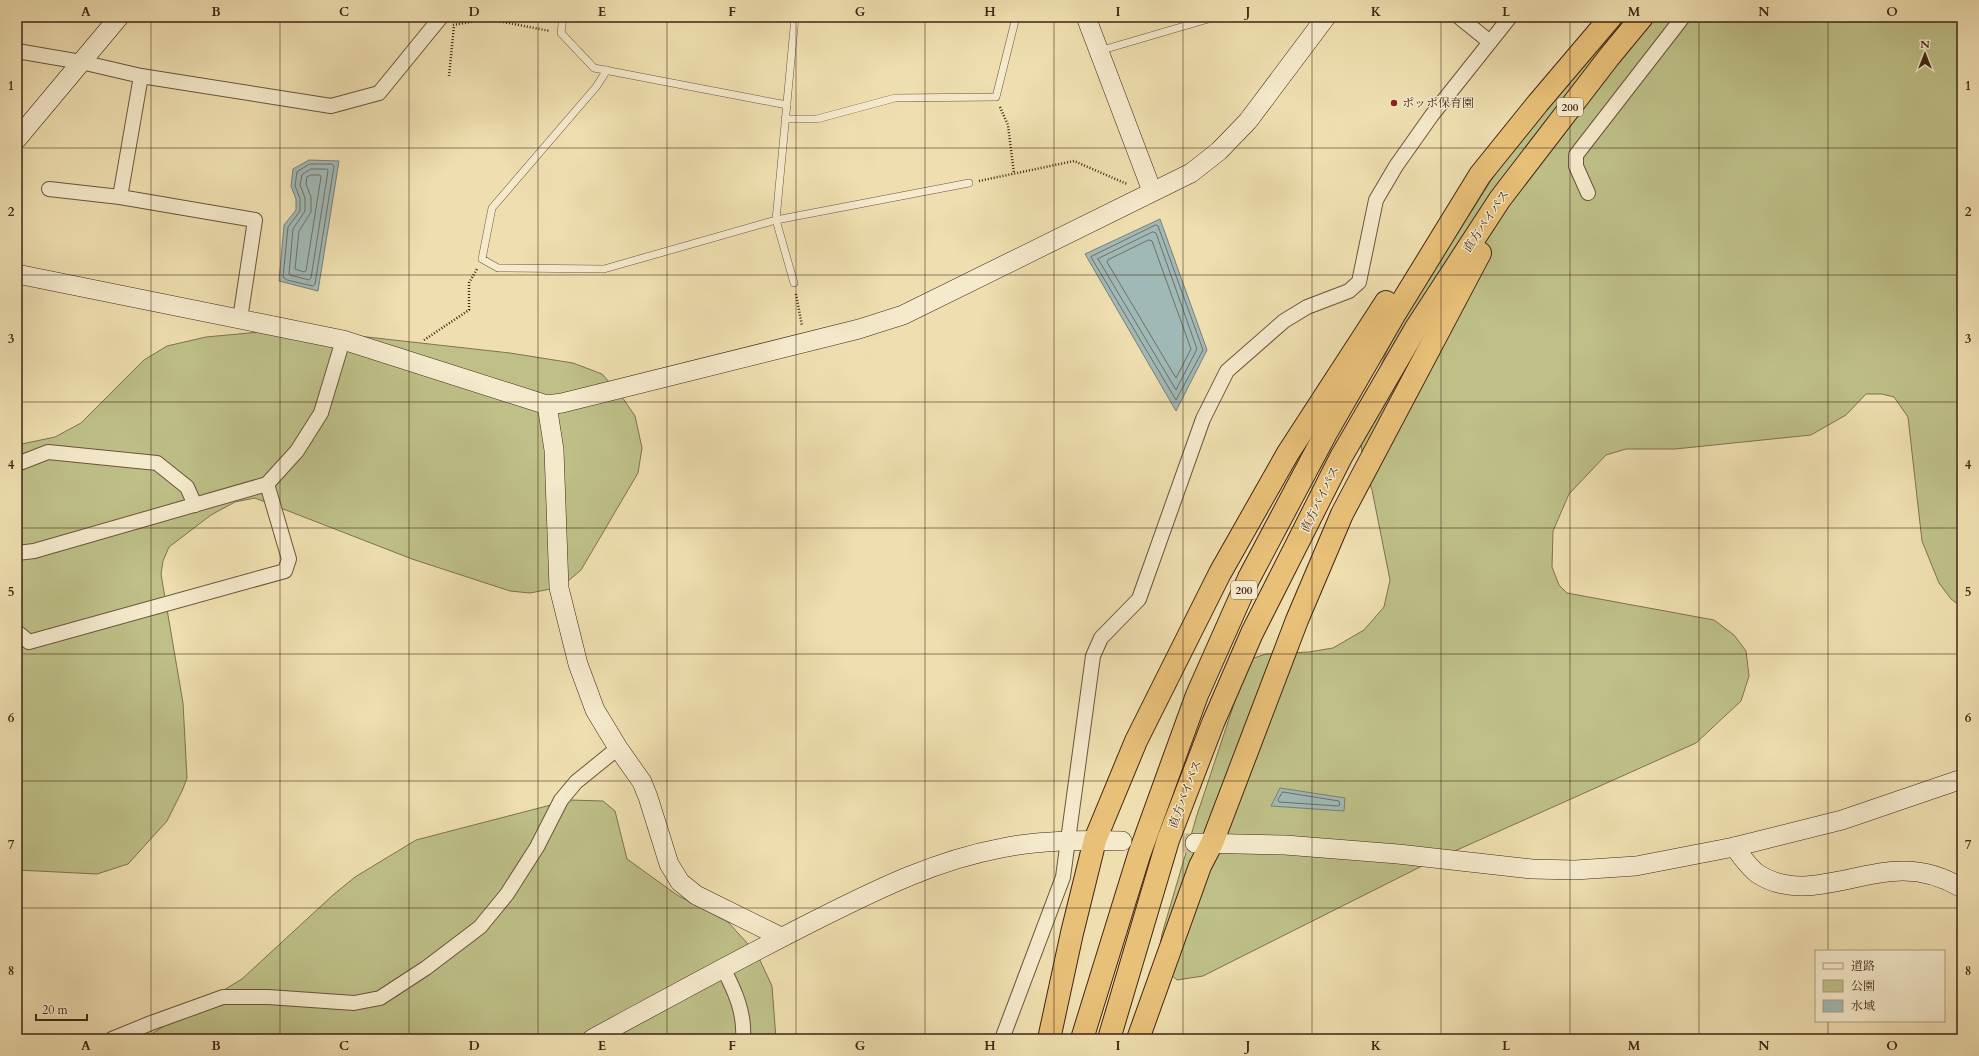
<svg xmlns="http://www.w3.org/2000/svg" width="1979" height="1056" font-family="Cardo,'Noto Serif JP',serif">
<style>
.green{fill:#bec088;stroke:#7f724e}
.water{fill:#a0b9b7;stroke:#7a7e76}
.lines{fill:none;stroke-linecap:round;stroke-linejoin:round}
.shore{stroke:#706f66;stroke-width:1}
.secondary-tunnel{stroke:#ccba91;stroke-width:19;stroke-dasharray:19 10;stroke-linecap:butt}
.lane-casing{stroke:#6c543b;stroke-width:8}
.street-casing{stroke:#6c543b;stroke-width:16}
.secondary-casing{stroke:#402514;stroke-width:20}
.highway-casing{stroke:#402514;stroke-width:24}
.path{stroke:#402514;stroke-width:2.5;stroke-dasharray:1 2;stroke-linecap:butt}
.lane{stroke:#f5eacc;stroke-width:7}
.street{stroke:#f5eacc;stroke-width:14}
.secondary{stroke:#f5eacc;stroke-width:19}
.highway{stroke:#e8c078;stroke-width:22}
.grid{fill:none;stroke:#402514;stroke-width:1;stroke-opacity:0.55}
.poi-dot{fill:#8f2418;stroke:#f5eacc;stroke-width:1.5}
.labels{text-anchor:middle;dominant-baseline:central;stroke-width:3;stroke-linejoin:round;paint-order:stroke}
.shield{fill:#f5eacc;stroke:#76604b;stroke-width:1}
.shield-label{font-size:11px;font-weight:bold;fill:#402514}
.poi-label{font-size:12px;fill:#402514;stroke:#f5eacc;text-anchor:start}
.street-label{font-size:12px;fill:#402514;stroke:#f5eacc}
.neatline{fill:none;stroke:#402514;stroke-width:1.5}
.grid-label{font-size:13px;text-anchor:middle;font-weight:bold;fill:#402514}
</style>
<rect width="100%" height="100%" fill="#efdfb0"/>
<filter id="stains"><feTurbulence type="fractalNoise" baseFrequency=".005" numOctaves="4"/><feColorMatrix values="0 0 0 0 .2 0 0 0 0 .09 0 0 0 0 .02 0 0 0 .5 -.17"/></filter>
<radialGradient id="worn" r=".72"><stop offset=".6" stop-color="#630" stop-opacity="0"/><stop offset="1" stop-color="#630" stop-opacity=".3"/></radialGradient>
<g class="green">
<path d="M1598,17H1767L1774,21L1798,20L1800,17H1962V607L1951,599L1939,583L1922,541L1908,417L1894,397L1882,394H1866L1846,415L1811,435L1675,449H1626L1606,455L1569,494L1553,531L1552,567L1559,585L1567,593L1714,620L1734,635L1746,651L1749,676L1741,701L1696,743L1428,863L1203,976L1177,980L1170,974L1159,951L1162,934L1197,815L1247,665L1254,658L1266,654L1309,652L1333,648L1364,630L1384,607L1390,580L1372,490L1362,460L1361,434L1365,404L1396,329L1587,31Z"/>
<path d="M260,332L340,334L510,353L573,363L602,374L620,394L635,416L642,448L638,473L581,570L561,587L530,593L510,591L412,559L255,498L235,502L211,515L169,547L163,561L161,574L183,703L187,778L182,791L167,821L128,864L97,874L17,870V445L55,437L81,423L144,360L167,346L206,337Z"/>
<path d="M570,800L603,801L615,811L627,859L677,895L728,922L757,954L772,986L776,1039H143L242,979L333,895L355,877L416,840Z"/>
</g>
<g class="water">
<path d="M309,160L339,161L318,291L279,281L284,225L296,210V199L291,186L293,169Z"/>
<path d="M1160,219L1207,350L1176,411L1085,254Z"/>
<path d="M1280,788L1345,798L1344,811L1271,806Z"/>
</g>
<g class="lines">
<g class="shore">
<path d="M310,164H332L334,166L315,284L313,286L287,280L283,277L288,227L300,211V198L295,186L297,172Z"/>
<path d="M311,169H327L328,171L311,278L309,280L290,275L289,274L293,229L305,211V198L300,185L302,175Z"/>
<path d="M312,175H320L321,177L306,271L304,272L295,269L299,231L311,212V197L306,184L307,177Z"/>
<path d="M1156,225L1158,226L1203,350L1176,400L1091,257Z"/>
<path d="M1153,232L1156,233L1197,349L1176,390L1098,259Z"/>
<path d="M1149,240L1152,241L1191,349L1176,378L1107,262L1108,260Z"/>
<path d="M1283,792L1339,801L1340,805L1338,806L1279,802L1278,800Z"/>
</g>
<path class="secondary-tunnel" d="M1154,842L1195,843"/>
<g class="lane-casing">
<g id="lane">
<path d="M563,17L561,33L594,68L787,105"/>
<path d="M1099,51L1215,17"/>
<path d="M607,70L596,87L492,208L482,259L498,268L604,269L776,220L969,183"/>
<path d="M785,119H817L895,98L996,97L1016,17"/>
<path d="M794,283L776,220L795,17"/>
</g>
</g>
<g class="street-casing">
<g id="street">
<path d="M1459,17L1490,42"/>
<path d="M17,51L81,62L141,76L331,106L379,93L441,17"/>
<path d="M141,76L120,197L255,220L240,319"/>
<path d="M49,189L120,197"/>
<path d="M1588,193L1576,166V155L1683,17"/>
<path d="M17,464L48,452L157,463L187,487L195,505"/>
<path d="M17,553L34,551L267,484L297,451L321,413L343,340"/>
<path d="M17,632L29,642L285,571L289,559L267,484"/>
<path d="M723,968C735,991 745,1013 743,1039"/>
<path d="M112,1039L151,1023L223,997H268L354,1003L380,998L426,968L480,927L507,894L537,847L561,800L576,782L618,748"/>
<path d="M1002,1039L1063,877L1093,656L1101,638L1139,599L1203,419L1227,371L1284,321L1307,307L1349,291L1359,282L1376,200L1396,166L1432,115L1510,17"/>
</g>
</g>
<g class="secondary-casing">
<g id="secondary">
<path d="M1086,17L1152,191"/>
<path d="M17,139L119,17"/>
<path d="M17,274L343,340L547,405L562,403L859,329L903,315L1191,173L1219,151L1248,121L1326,17"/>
<path d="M547,405L554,450L559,588L578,664L595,710L618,748L642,782L648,797L669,864L680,882L696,895L781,937"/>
<path d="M1195,843L1285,845L1398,854L1532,869L1575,870L1636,866L1734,847C1741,855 1749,868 1758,874C1802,903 1857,870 1904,871C1924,871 1945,878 1962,888"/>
<path d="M1734,847L1842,820L1962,779"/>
<path d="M592,1039C668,998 744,956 822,917C880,888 937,860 1002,848C1041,840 1083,840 1122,841"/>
</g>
</g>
<g class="highway-casing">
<g id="highway">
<path d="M1049,1039L1072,933L1095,840L1136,741L1220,573L1288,453L1386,302"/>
<path d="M1082,1039L1139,855L1197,695L1249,578L1326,433L1394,315L1480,175L1538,103L1611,17"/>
<path d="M1109,1039L1168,840L1213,723L1252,633L1341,457L1416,328L1500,199L1609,57L1642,17"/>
<path d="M1138,1039L1200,866L1212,843L1297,620L1342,514L1480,253"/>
</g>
</g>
<g class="path">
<path d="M453,25L488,19L550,31"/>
<path d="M449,76L454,26"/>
<path d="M1000,107L1008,125L1014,174"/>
<path d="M979,181L1074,161L1127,184"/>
<path d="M796,294L802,326"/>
<path d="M424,340L469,310V283L477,269"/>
</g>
<use href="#lane" class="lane"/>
<use href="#street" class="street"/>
<use href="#secondary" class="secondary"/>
<use href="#highway" class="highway"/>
</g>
<path class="grid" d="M151,17V1039M280,17V1039M409,17V1039M538,17V1039M667,17V1039M796,17V1039M925,17V1039M1054,17V1039M1183,17V1039M1312,17V1039M1441,17V1039M1570,17V1039M1699,17V1039M1828,17V951M17,148H1962M17,275H1962M17,402H1962M17,528H1962M17,654H1962M17,781H1962M17,908H1962M1828,1021V1039"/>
<circle class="poi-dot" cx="1394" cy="103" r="4"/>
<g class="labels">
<g class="shield">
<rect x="1557" y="98" width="26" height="18" rx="3"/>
<rect x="1231" y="581" width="26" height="18" rx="3"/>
</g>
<g class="shield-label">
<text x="1570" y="107">200</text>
<text x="1244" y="590">200</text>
</g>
<g class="poi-label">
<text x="1402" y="103">ポッポ保育園</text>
</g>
<g class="street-label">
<text transform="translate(1486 221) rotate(-56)">直方バイパス</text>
<text transform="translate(1320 499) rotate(-64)">直方バイパス</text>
<text transform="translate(1185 794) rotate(-69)">直方バイパス</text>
</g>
</g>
<rect width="1979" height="1056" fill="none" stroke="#efdfb0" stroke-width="44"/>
<rect x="1815" y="950" width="130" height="72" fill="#f5eacc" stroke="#ad9b82"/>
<rect x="1823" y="963" width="20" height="6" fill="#f5eacc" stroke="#ad9b82"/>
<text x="1851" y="970" font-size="12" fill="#402514">道路</text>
<rect x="1823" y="980" width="20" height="12" fill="#bec088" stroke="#ad9b82"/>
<text x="1851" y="990" font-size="12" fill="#402514">公園</text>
<rect x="1823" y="1000" width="20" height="12" fill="#a0b9b7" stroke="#ad9b82"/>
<text x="1851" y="1010" font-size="12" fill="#402514">水域</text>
<g transform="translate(1925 54)" stroke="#f5eacc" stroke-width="3" paint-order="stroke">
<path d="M0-3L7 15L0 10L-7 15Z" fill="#402514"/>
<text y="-6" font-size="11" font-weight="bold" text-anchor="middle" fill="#402514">N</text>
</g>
<path d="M36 1014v6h51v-6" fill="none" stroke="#402514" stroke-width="2"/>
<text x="42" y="1014" font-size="12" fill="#402514" stroke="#f5eacc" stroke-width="3" paint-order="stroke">20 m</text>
<rect x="22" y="22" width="1935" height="1012" class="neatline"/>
<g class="grid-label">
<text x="86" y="16">A</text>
<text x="216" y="16">B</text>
<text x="344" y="16">C</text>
<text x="474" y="16">D</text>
<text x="602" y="16">E</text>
<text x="732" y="16">F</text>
<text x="860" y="16">G</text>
<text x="990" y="16">H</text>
<text x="1118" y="16">I</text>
<text x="1248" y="16">J</text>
<text x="1376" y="16">K</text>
<text x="1506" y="16">L</text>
<text x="1634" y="16">M</text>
<text x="1764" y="16">N</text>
<text x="1892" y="16">O</text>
<text x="11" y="90">1</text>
<text x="1968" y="90">1</text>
<text x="11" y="216">2</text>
<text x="1968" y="216">2</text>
<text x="11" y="343">3</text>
<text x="1968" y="343">3</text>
<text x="11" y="469">4</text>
<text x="1968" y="469">4</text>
<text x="11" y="596">5</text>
<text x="1968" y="596">5</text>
<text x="11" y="722">6</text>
<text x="1968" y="722">6</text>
<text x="11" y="849">7</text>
<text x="1968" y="849">7</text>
<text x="11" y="975">8</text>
<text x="1968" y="975">8</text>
<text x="86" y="1050">A</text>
<text x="216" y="1050">B</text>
<text x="344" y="1050">C</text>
<text x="474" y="1050">D</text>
<text x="602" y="1050">E</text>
<text x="732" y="1050">F</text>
<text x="860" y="1050">G</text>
<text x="990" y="1050">H</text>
<text x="1118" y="1050">I</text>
<text x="1248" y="1050">J</text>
<text x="1376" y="1050">K</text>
<text x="1506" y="1050">L</text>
<text x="1634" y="1050">M</text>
<text x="1764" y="1050">N</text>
<text x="1892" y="1050">O</text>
</g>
<rect width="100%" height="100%" filter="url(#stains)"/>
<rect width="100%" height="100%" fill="url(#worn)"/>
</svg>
